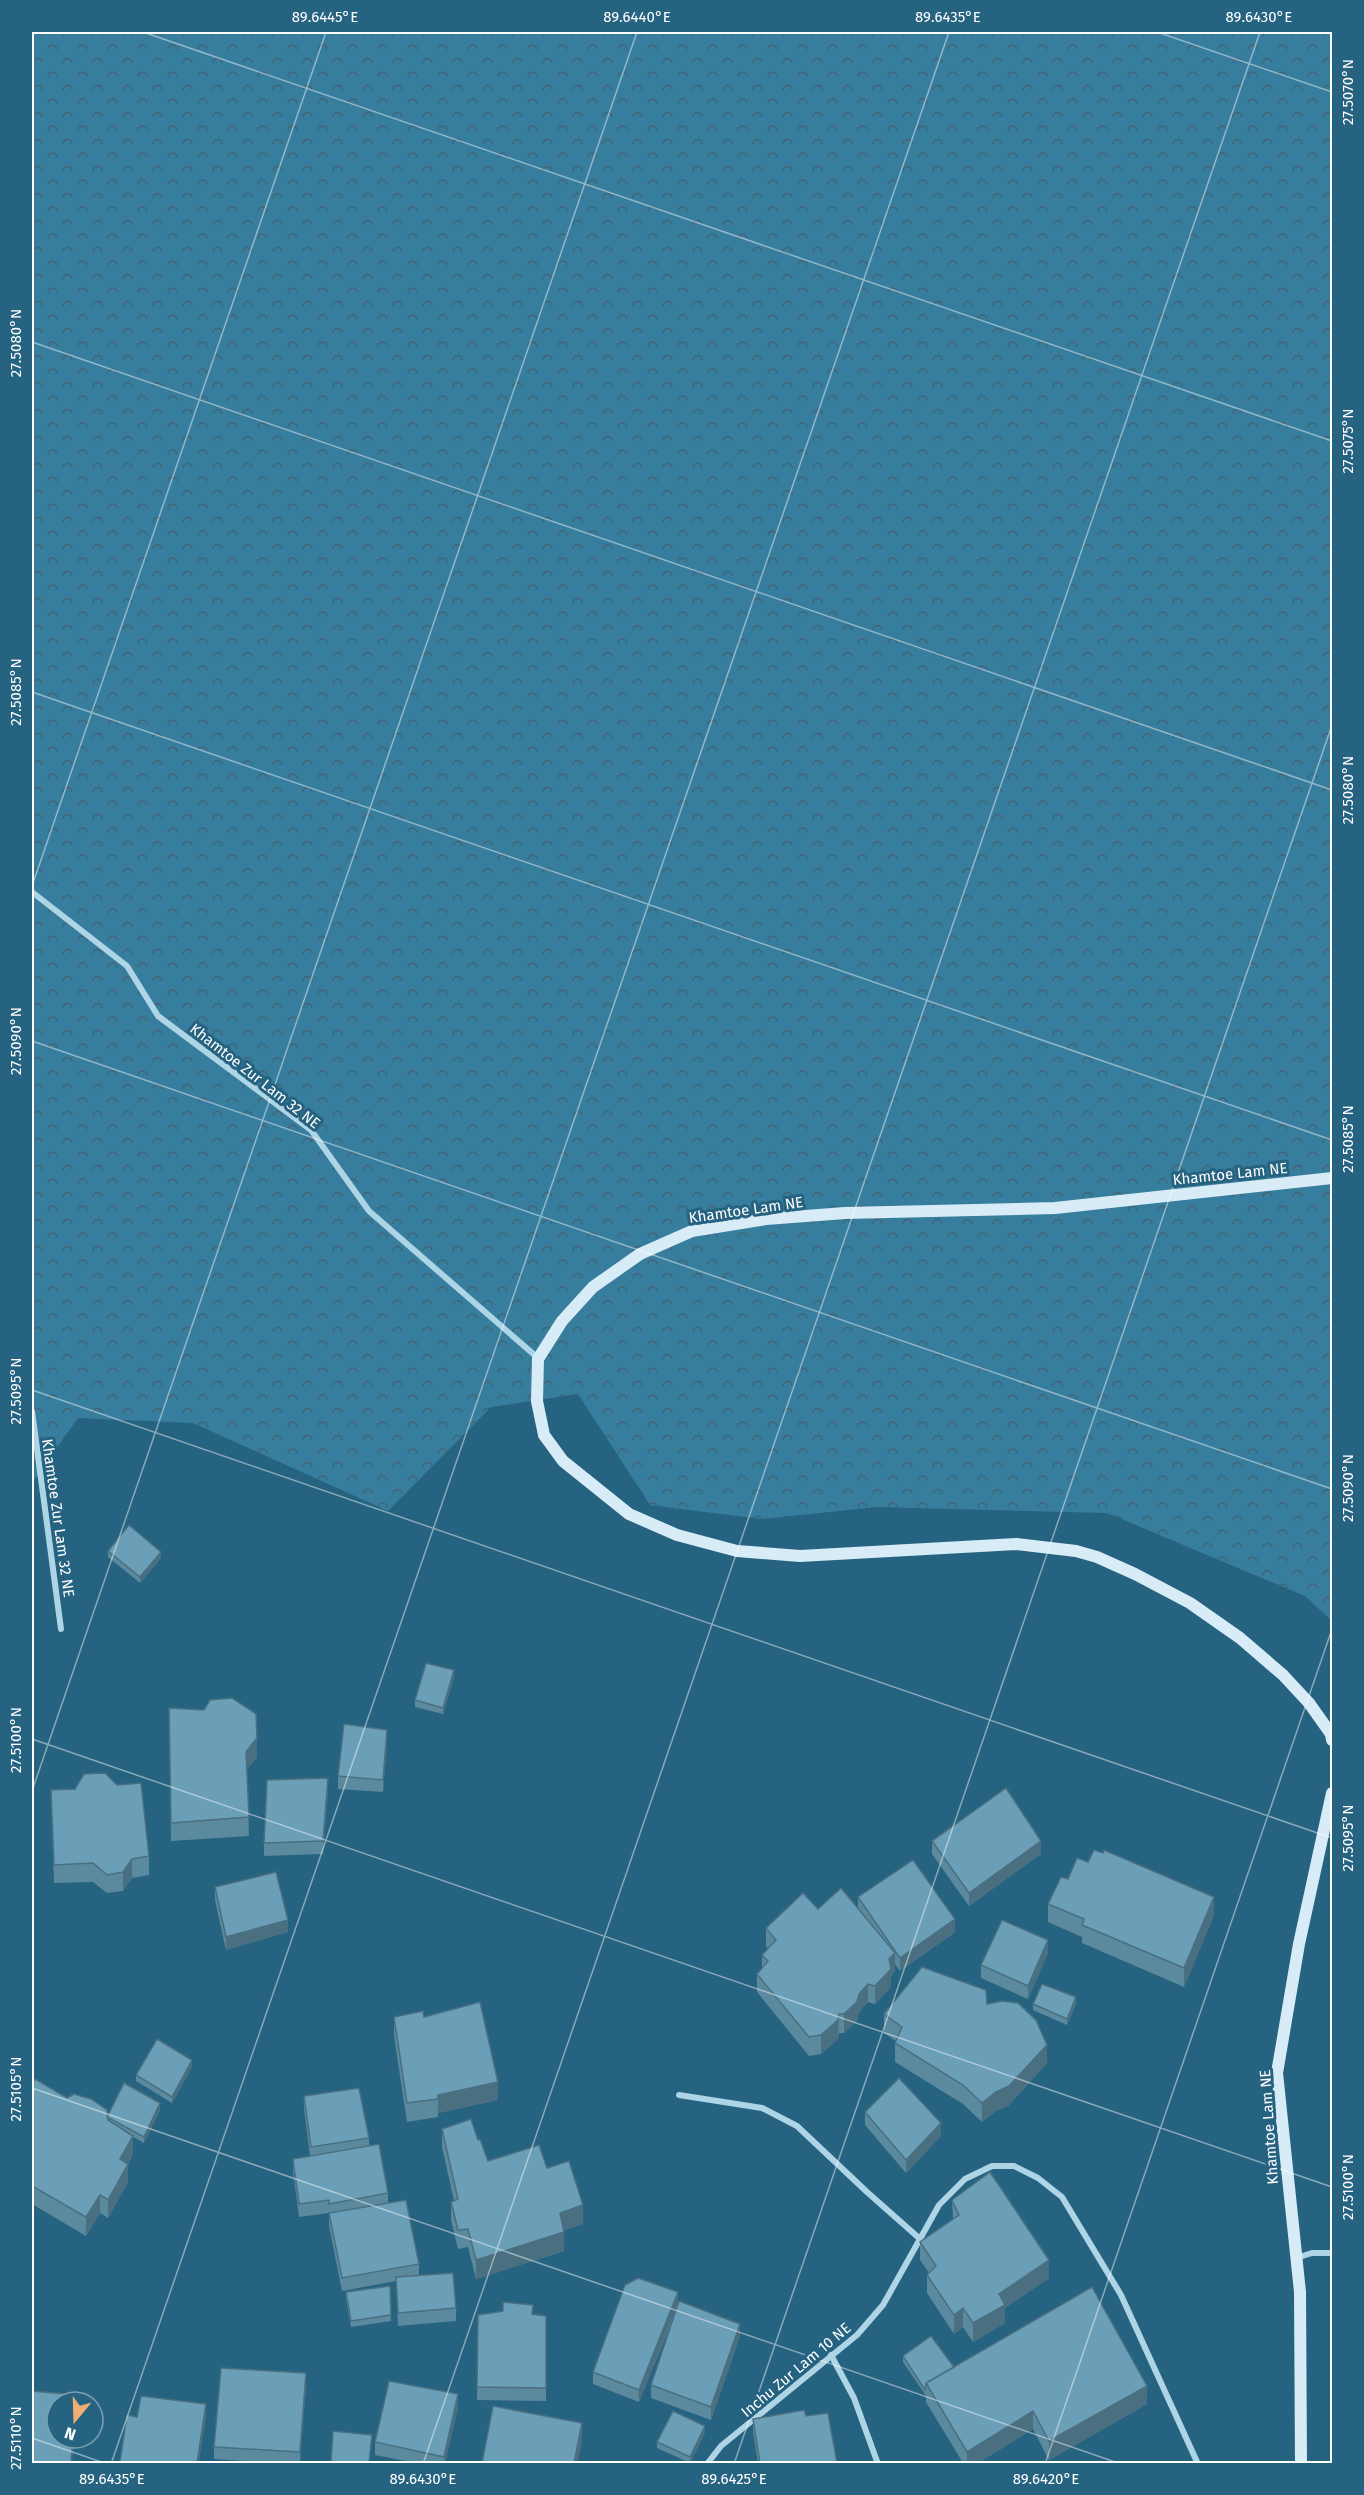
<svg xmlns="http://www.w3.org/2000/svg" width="1364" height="2495" font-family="'Fira Sans',sans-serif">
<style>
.forest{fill:url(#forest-crowns)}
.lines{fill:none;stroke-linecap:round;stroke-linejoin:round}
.street{stroke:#aed5e6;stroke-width:6}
.secondary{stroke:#d7ecf6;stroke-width:12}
.wall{fill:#5b899d}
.shaded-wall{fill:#4a6f80}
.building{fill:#6a9fb7;stroke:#4a6f80;stroke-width:1.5}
.ticks{fill:none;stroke:#fff;stroke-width:1.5;stroke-opacity:0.45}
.labels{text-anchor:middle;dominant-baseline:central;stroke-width:6;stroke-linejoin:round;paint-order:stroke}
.street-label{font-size:15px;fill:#fff;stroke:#266381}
.neatline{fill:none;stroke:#fff;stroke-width:2}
.ticks-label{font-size:15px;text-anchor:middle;fill:#fff}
</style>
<defs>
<pattern id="forest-crowns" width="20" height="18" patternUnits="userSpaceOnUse" patternTransform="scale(1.5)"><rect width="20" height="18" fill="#377d9d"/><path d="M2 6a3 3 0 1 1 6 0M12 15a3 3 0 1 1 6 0" fill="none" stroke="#426474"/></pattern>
</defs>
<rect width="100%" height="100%" fill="#266381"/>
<path class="forest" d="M32,32H1332V1621L1305,1596L1107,1513L877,1507L761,1519L650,1505L578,1394L491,1407L388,1511L193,1423L78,1418L32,1483Z"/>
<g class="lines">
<g class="street">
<path d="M32,892L127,966L158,1016L311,1130L369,1211L538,1358"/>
<path d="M32,1411L61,1629"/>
<path d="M679,2095L762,2108L797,2126L867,2192L919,2238"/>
<path d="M1296,2258L1312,2253H1332"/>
<path d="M831,2355L854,2398L878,2464"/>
<path d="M707,2464L721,2446L857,2335L883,2305L939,2205L965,2179L992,2166H1014L1038,2178L1062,2197L1121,2295L1198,2464"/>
</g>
<g class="secondary">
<path d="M1332,1178L1055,1208L845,1213L766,1219L692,1231L640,1254L593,1287L562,1321L538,1359L537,1401L544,1435L563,1461L629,1514L677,1535L737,1551L800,1556L1016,1544L1076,1551L1097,1557L1135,1574L1190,1603L1240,1638L1283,1675L1309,1703L1331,1734L1332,1740"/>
<path d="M1301,2464L1300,2292L1277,2073L1299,1944L1332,1793"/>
</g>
</g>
<g class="wall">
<path d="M108,1551L161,1558L140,1583L108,1557Z"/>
<path d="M454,1677L443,1714L415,1707V1700Z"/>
<path d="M169,1708L257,1757L247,1769L249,1836L171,1841Z"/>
<path d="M387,1742L383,1792L338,1789V1776Z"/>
<path d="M51,1790L149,1856V1875L132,1878L123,1891L107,1893L93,1882L54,1883Z"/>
<path d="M328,1791L323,1854L264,1856V1843Z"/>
<path d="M932,1841L1041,1854L969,1906L932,1854Z"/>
<path d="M215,1887L288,1932L226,1950L215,1900Z"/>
<path d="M858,1897L955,1932L900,1971L895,1964V1971L891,1976V1987L875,2004L868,2002L859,2012L857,2021L844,2033H839L838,2039L821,2054L809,2056L757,1992V1974L762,1968V1955L768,1949L766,1946V1928L818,1909L858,1908Z"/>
<path d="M1048,1904L1214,1915L1184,1987L1082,1943V1937L1048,1922Z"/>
<path d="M1048,1953L1028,1999L981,1978V1965Z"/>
<path d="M987,2004L1047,2063L1009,2105L996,2111L982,2122L963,2104L895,2062V2043L896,2041L884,2033V2014Z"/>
<path d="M1033,2004H1076L1067,2025L1033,2010Z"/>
<path d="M394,2017H424L498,2100L438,2113V2117L407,2122L394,2036Z"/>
<path d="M192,2067L172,2103L136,2081V2075Z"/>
<path d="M32,2085L67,2098L108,2117L160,2110L144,2143L133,2137V2154L128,2164V2182L108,2218L100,2213L86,2236L32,2204Z"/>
<path d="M304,2096L369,2138V2146L388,2193V2203L419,2264V2276L456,2308V2321L398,2326L396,2281L342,2291L329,2226V2213L299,2217L293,2171V2159L310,2156L304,2109Z"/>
<path d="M865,2112L941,2136L906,2173L865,2125Z"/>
<path d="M442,2129L478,2140L488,2161L547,2168L583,2224L564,2230V2251L476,2279L468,2247L458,2249L451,2220V2202L454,2201L442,2147Z"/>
<path d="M952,2200L1049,2278L1005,2308V2323L973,2342L963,2327L954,2334L927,2293V2275L929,2273L920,2260V2242L953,2219Z"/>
<path d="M390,2286L391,2321L351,2327L346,2299V2292Z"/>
<path d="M678,2302L740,2336L711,2420L651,2398V2385L675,2314L639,2402L593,2384V2372Z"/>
<path d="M533,2314L546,2316V2401L477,2400L478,2315Z"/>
<path d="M903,2356L954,2367L1147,2404L1049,2460L1033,2429L978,2463H963L926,2402V2396L903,2362Z"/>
<path d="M306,2385L300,2463H276L214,2459V2447Z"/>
<path d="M458,2407L445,2463H415L375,2455V2442Z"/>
<path d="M806,2416L837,2463H758L753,2432V2419Z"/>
<path d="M705,2432L690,2463L657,2448V2442Z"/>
</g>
<g class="shaded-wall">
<path d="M161,1552V1558L140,1583V1577Z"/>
<path d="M454,1670V1677L443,1714V1708Z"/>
<path d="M387,1730V1742L383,1792V1780Z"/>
<path d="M257,1738V1757L246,1770V1752Z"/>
<path d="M328,1778V1791L323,1854V1841Z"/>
<path d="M1041,1841V1854L969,1906V1893Z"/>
<path d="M132,1859V1878L123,1891V1872Z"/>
<path d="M1214,1897V1915L1184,1987V1968Z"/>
<path d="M955,1919V1932L900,1971V1958Z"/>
<path d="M288,1920V1932L226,1950V1937Z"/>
<path d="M1048,1940V1953L1028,1999V1986Z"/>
<path d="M895,1953V1971L891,1976V1987L875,2004V1986L889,1959Z"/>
<path d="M868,1984V2002L859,2012L857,2021L844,2033V2014L859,1994Z"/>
<path d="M1076,1997V2004L1067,2025V2019Z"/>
<path d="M839,2014L838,2039L821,2054V2035Z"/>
<path d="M1047,2045V2063L1009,2105L996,2111L982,2122V2103Z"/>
<path d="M192,2060V2067L172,2103V2097Z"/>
<path d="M498,2082V2100L438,2113V2095Z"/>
<path d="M160,2103V2110L144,2143V2137Z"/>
<path d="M941,2123V2136L906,2173V2160Z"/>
<path d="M133,2136V2154L128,2164V2182L108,2218V2200L120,2159Z"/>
<path d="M100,2195V2213L86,2236V2217Z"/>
<path d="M583,2205V2224L560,2232V2213Z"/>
<path d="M564,2232V2251L476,2279V2260Z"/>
<path d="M1049,2260V2278L1005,2308V2323L973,2342V2323L999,2294Z"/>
<path d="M678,2292V2304L639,2402V2390Z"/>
<path d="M963,2308V2327L954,2334V2315Z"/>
<path d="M740,2324V2336L711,2420V2407Z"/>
<path d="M306,2373V2385L300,2463V2452Z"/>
<path d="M1147,2386V2404L1049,2460V2441Z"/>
<path d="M458,2394V2407L445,2463H444V2457Z"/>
<path d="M206,2404V2417L199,2463H197Z"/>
<path d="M1033,2411V2429L978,2463H967V2452Z"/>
<path d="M582,2423V2441L578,2463H574Z"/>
<path d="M705,2426V2432L690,2463V2457Z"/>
<path d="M73,2438H75L72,2463H71Z"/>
</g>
<g class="building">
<path d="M129,1525L161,1552L140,1577L108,1551Z"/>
<path d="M426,1663L454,1670L443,1708L415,1700Z"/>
<path d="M232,1698L256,1714L257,1738L246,1752L249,1817L171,1823L169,1708L204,1710L210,1700Z"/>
<path d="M344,1724L387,1730L383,1780L338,1776Z"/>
<path d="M105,1773L117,1785L141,1783L149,1856L132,1859L123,1872L107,1875L93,1863L54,1865L51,1790L75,1789L84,1774Z"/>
<path d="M328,1778L323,1841L264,1843L267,1780Z"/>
<path d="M1006,1788L1041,1841L969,1893L932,1841Z"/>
<path d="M1094,1850L1103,1853L1104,1850L1214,1897L1184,1968L1082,1925L1084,1919L1048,1904L1061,1877L1068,1879L1077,1858L1088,1862Z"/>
<path d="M913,1860L955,1919L900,1958L858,1897Z"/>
<path d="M276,1872L288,1920L226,1937L215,1887Z"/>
<path d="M841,1888L895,1953L889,1959L891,1969L875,1986L868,1984L859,1994L857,2002L844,2014H839L838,2020L821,2035L809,2037L757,1974L768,1961L762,1955L776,1940L766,1928L803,1893L818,1909Z"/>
<path d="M1002,1920L1048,1940L1028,1986L981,1965Z"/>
<path d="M922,1967L986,1990L987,2004L1002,2001L1018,2003L1036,2020L1047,2045L1009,2086L996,2092L982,2103L963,2085L895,2043L902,2027L884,2014Z"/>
<path d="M1042,1984L1076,1997L1067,2019L1033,2004Z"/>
<path d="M480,2002L498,2082L438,2095V2099L407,2103L394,2017L423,2011L424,2017Z"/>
<path d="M157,2039L192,2060L172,2097L136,2075Z"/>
<path d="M899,2078L941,2123L906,2160L865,2112Z"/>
<path d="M35,2079L67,2098L74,2094L91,2099L107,2110L108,2120L133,2136L120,2159L128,2164L108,2200L100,2195L86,2217L32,2186V2085Z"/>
<path d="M124,2083L160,2103L144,2137L107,2117Z"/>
<path d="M359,2088L369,2138L311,2147L304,2096Z"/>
<path d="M471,2119L478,2140L480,2139L488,2161L539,2145L547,2168L569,2161L583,2205L560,2213L564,2232L476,2260L468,2229L458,2230L451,2202L458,2199L442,2129Z"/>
<path d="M379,2144L388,2193L329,2204V2200L299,2204L293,2159Z"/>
<path d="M990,2172L1049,2260L999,2294L1005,2305L973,2323L963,2308L954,2315L927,2275L936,2266L920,2242L959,2215L952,2200Z"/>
<path d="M406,2200L419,2264L342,2278L329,2213Z"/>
<path d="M453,2273L456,2308L398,2313L396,2277Z"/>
<path d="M638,2278L678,2292L639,2390L593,2372L625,2285Z"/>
<path d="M390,2286L391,2315L351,2321L346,2292Z"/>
<path d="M1092,2287L1147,2386L1049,2441L1033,2411L967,2452L926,2383Z"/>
<path d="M679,2301L740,2324L711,2407L651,2385Z"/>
<path d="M503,2302L533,2305L532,2314L546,2316V2388L477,2387L478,2315L503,2311Z"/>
<path d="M931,2336L954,2367L926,2383L925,2390L903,2356Z"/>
<path d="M221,2368L306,2373L300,2452L214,2447Z"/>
<path d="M389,2381L458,2394L444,2457L375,2442Z"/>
<path d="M32,2391L78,2395L77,2402H57V2438H73L71,2463H32Z"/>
<path d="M141,2396L206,2404L197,2463H130L120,2462L127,2415L137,2417Z"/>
<path d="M493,2406L582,2423L574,2463H482Z"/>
<path d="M804,2410L806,2416L828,2413L837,2463H760L753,2419Z"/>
<path d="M673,2411L705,2426L690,2457L657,2442Z"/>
<path d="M333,2431L372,2435L369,2463H331Z"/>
</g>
<path class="ticks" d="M143,32L1332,441M1157,32L1332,92M32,342L1332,790M32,692L1332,1140M32,886L326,32M32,1041L1332,1489M32,1390L1332,1838M32,1739L1332,2187M32,1791L637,32M32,2088L1121,2464M32,2438L107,2464M111,2464L949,32M423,2464L1260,32M734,2464L1332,725M1045,2464L1332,1629"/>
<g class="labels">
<g class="street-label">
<text transform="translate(255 1076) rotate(38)">Khamtoe Zur Lam 32 NE</text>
<text transform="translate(1230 1174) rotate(-6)">Khamtoe Lam NE</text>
<text transform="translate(746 1210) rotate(-8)">Khamtoe Lam NE</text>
<text transform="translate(58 1518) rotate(82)">Khamtoe Zur Lam 32 NE</text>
<text transform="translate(1269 2127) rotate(-94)">Khamtoe Lam NE</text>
<text transform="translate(796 2370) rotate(-40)">Inchu Zur Lam 10 NE</text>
</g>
</g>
<rect width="1364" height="2495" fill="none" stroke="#266381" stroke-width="66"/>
<g transform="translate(75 2420) rotate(199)"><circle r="28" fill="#266381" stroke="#7da1b3" stroke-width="1.5"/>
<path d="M0-4.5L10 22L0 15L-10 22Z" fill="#efae73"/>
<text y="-9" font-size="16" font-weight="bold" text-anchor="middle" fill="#ffffff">N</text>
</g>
<rect x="33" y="33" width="1298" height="2429" class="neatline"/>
<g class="ticks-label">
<text x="325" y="22">89.6445°E</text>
<text x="637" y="22">89.6440°E</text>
<text x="948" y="22">89.6435°E</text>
<text x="1259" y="22">89.6430°E</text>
<text transform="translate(1348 92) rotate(-90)" y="5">27.5070°N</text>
<text transform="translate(16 343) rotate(-90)" y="5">27.5080°N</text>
<text transform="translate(1348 441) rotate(-90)" y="5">27.5075°N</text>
<text transform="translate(16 692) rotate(-90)" y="5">27.5085°N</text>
<text transform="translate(1348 790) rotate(-90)" y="5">27.5080°N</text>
<text transform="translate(16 1041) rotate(-90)" y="5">27.5090°N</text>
<text transform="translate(1348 1139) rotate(-90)" y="5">27.5085°N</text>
<text transform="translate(16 1391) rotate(-90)" y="5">27.5095°N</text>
<text transform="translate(1348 1488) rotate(-90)" y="5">27.5090°N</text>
<text transform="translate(16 1740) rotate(-90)" y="5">27.5100°N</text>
<text transform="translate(1348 1838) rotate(-90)" y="5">27.5095°N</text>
<text transform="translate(16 2089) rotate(-90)" y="5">27.5105°N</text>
<text transform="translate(1348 2187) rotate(-90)" y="5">27.5100°N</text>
<text transform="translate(16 2438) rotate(-90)" y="5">27.5110°N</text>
<text x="112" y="2484">89.6435°E</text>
<text x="423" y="2484">89.6430°E</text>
<text x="734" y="2484">89.6425°E</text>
<text x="1046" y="2484">89.6420°E</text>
</g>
</svg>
